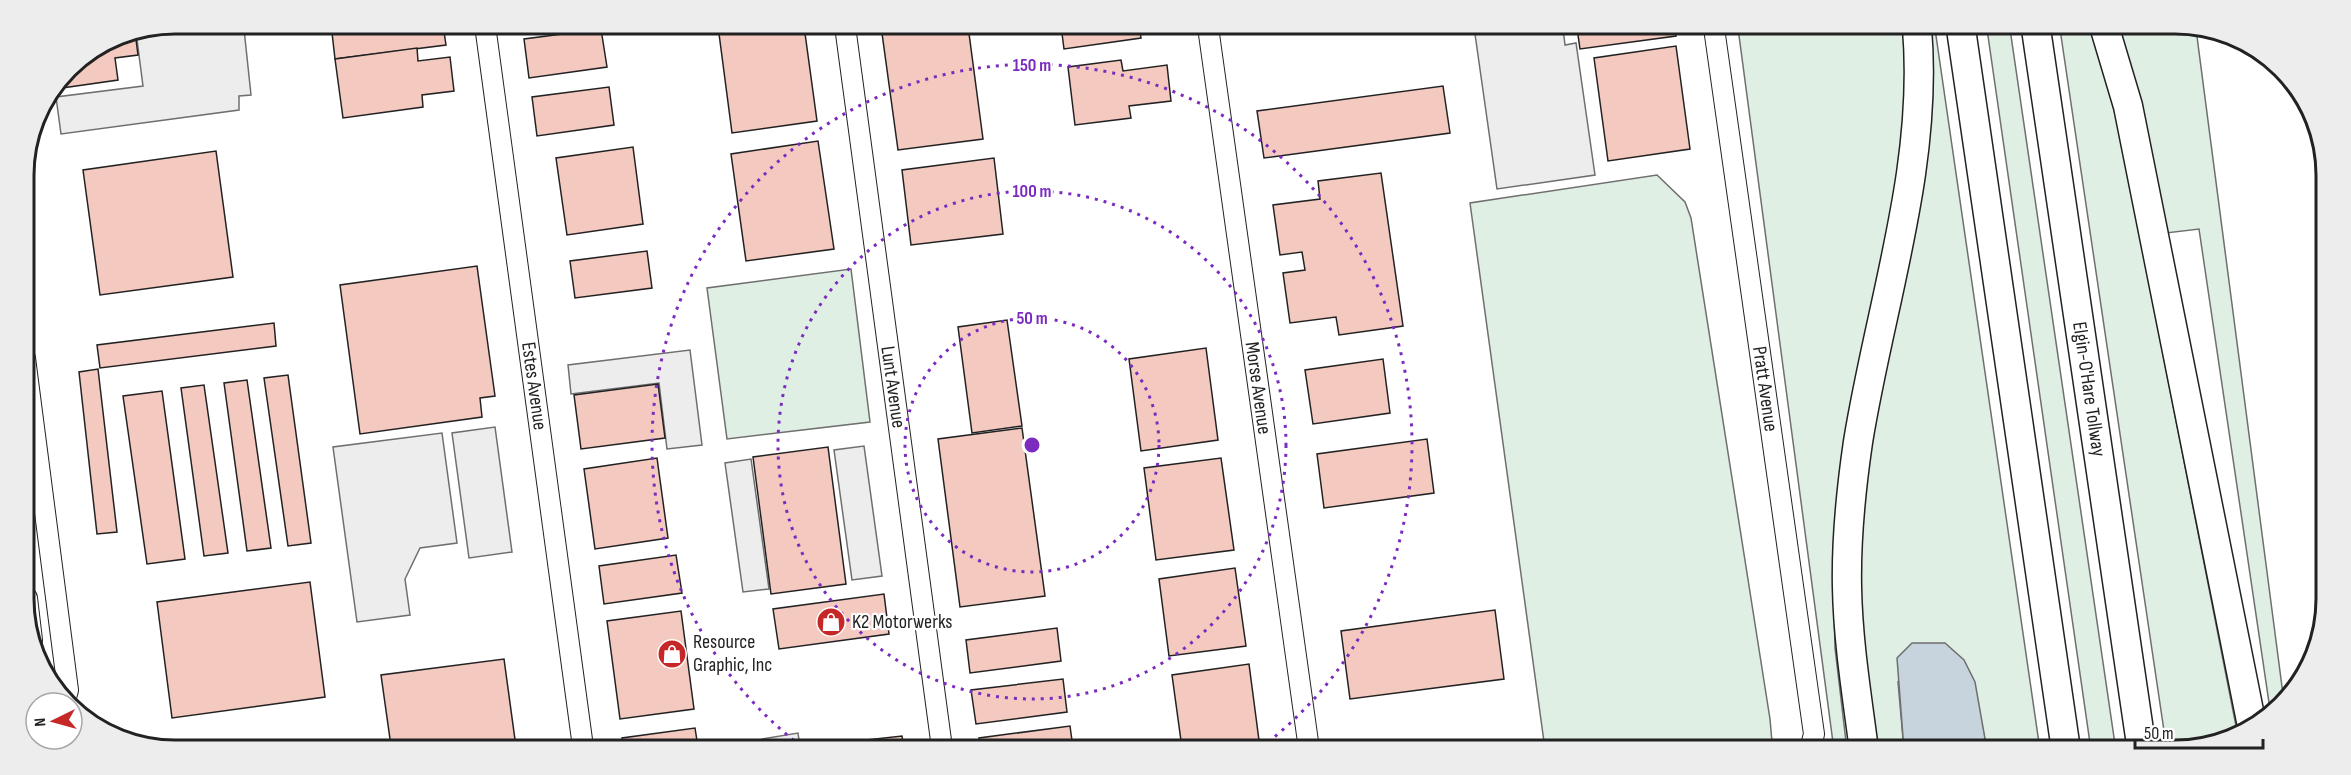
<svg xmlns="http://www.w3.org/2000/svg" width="2351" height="775" font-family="'Sofia Sans Condensed',sans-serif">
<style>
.green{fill:#e0efe3;stroke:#6f6f6f;stroke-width:1.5}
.parking{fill:#ededed;stroke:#6f6f6f;stroke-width:1.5}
.water{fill:#c7d3dd;stroke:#6f6f6f;stroke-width:1.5}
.building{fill:#f3c9c0;stroke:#222;stroke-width:1.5}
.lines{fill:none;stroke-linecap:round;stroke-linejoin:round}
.minor-casing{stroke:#222;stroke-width:22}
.highway-casing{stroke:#222;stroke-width:31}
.minor{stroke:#fff;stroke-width:20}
.highway{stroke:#fff;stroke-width:28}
.ring{fill:none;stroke:#7b2cbf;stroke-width:3;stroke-dasharray:3 6}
.labels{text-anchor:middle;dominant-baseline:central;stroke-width:4.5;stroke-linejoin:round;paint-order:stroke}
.street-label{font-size:20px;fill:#222;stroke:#fff}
.poi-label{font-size:20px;fill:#222;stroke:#fff;text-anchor:start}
.rim{fill:none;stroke:#222;stroke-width:3}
.centre{fill:#7b2cbf;stroke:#fff;stroke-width:3}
.ring-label{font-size:18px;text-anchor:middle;font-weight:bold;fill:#7b2cbf;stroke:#fff;stroke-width:4.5;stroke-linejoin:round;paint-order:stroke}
</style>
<rect width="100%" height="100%" fill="#fff"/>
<g class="green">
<path d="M1738,28H1904L1905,70L1903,137L1833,568L1835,648L1847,750H1834Z"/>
<path d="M1929,29H1935L2040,750H1987L1980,716L1898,682L1904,750H1877L1860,637V525Z"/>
<path d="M1987,29H2010L2116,751L2091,750Z"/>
<path d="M2060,29H2091L2117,120L2237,731L2185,751H2167Z"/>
<path d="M2119,29H2196L2284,702L2271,716L2199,229L2166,233Z"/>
<path d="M1657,175L1685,202L1691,218L1770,719L1772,742L1757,750L1545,749L1470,203Z"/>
<path d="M851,269L870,422L727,439L707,288Z"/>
</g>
<g class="parking">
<path d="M176,24H230L232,30L244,29L251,95L239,96V110L61,134L56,97L143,86L136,32Z"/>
<path d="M1474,27L1563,28L1565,45L1576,43L1595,175L1497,189Z"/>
<path d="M690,350L702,445L667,449L659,383L571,394L568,365Z"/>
<path d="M495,427L512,552L469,558L452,433Z"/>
<path d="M442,433L457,543L420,548L405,579L410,615L357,622L333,447Z"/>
<path d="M864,446L882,576L852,580L834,450Z"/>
<path d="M751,459L769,589L743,592L725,463Z"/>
<path d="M798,733L800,747H763L762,739Z"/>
</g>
<path class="water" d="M1912,643H1945L1964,660L1975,682L1987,750H1904L1897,658Z"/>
<g class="building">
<path d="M331,24L443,25L446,45L335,59Z"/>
<path d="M718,26H804L817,121L732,133Z"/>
<path d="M881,26H968L983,139L898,150Z"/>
<path d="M1061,26H1139L1141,38L1064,49Z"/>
<path d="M1577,28H1675L1676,36L1580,49Z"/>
<path d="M601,29L607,67L529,78L524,39Z"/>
<path d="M135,32L138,55L115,58L118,80L55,89L69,68L118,35Z"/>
<path d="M1676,46L1690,149L1608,161L1594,58Z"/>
<path d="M417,48L418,61L450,57L454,91L422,95L423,107L343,118L335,59Z"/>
<path d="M1121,60L1123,71L1167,65L1171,101L1129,106L1131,118L1075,125L1068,67Z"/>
<path d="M1443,86L1450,133L1264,158L1257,111Z"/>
<path d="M609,87L614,125L537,136L532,97Z"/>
<path d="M818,141L834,249L746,261L731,154Z"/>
<path d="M633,147L643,224L567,235L556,158Z"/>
<path d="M216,151L233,277L100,295L83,170Z"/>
<path d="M994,158L1003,234L911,245L902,170Z"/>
<path d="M1381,173L1403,326L1339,335L1336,317L1290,323L1283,273L1305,270L1302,252L1280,255L1273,205L1320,199L1318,181Z"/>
<path d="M647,251L652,288L575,298L570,261Z"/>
<path d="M477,266L495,396L480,398L482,417L360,434L340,285Z"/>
<path d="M1007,320L1022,426L972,433L958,327Z"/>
<path d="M274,323L276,346L100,368L97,345Z"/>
<path d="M1206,348L1218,440L1141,451L1129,359Z"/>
<path d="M1383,359L1390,413L1313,424L1305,370Z"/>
<path d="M98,369L117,532L97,534L79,372Z"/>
<path d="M288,375L311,543L288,546L264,378Z"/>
<path d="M247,380L271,548L247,551L224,383Z"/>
<path d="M658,384L665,438L581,449L574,395Z"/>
<path d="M204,385L228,553L204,556L181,388Z"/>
<path d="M162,391L185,559L147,564L123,396Z"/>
<path d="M1022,428L1045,596L960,607L938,439Z"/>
<path d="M1427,439L1434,493L1324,508L1317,454Z"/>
<path d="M828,447L846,584L771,594L753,457Z"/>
<path d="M657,458L668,538L595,549L584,469Z"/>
<path d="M1221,458L1234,550L1156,560L1144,468Z"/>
<path d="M676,555L682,593L604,604L599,566Z"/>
<path d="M1235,568L1246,646L1169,656L1159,579Z"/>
<path d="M310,582L325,697L172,718L157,602Z"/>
<path d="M884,594L889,634L779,649L773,609Z"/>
<path d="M1495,610L1504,679L1350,699L1341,631Z"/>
<path d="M681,611L694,709L620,719L607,621Z"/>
<path d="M1057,628L1061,661L970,673L966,640Z"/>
<path d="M504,659L516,747L391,746L381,675Z"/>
<path d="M1249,664L1260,748H1182L1172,675Z"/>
<path d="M1063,679L1067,712L976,724L971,690Z"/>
<path d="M1070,726L1073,748H980L979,738Z"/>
<path d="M695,728L698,747H623L622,738Z"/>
<path d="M902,736L904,748L802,747Z"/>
</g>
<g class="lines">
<g class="minor-casing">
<g id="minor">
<path d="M485,25L583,747"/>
<path d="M845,26L942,748"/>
<path d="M1208,27L1309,749"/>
<path d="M1714,28L1814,734L1810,750"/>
<path d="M25,358L68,690L65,701"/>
<path d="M27,598L32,640"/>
</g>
</g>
<g class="highway-casing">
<g id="highway">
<path d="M1961,29L2066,750"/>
<path id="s1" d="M2036,29L2142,751"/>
<path d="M2105,29L2128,106L2252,726"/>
<path d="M1864,750C1857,696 1848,642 1847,587C1846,538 1851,490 1858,442C1880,305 1929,168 1917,28"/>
</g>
</g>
<use href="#minor" class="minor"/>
<use href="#highway" class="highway"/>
</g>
<g class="ring">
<circle cx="1032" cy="445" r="127"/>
<circle cx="1032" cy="445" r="254"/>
<path d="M801 746A380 380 0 1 1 1263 746"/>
</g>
<defs>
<g id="shop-disc" transform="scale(1.5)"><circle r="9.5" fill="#c62828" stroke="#fff"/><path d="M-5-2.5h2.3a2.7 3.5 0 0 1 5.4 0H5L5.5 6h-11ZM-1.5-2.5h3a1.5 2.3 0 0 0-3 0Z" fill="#fff"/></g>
</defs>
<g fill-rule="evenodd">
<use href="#shop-disc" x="831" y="622"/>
<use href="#shop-disc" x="672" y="654"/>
</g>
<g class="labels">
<g class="street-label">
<text transform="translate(534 386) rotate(82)">Estes Avenue</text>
<text transform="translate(893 387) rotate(82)">Lunt Avenue</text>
<text transform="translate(1258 388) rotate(82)">Morse Avenue</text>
<text transform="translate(1765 389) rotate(82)">Pratt Avenue</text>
<text stroke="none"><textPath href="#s1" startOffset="364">Elgin-O'Hare Tollway</textPath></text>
</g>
<g class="poi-label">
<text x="852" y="622">K2 Motorwerks</text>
<text x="693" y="642">Resource<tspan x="693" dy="23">Graphic, Inc</tspan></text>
</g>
</g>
<path d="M0 0H2351V775H0ZM175 34H2175A141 141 0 0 1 2316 175V599A141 141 0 0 1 2175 740H175A141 141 0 0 1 34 599V175A141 141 0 0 1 175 34Z" fill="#ededed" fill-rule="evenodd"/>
<path class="rim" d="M175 34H2175A141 141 0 0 1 2316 175V599A141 141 0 0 1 2175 740H175A141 141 0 0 1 34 599V175A141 141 0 0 1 175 34Z"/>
<circle cx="1032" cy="445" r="9" class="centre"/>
<g class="ring-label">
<text x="1032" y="71">150 m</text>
<text x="1032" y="197">100 m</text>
<text x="1032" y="324">50 m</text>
</g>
<g transform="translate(54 721) rotate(265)"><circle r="28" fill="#ffffff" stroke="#a7a7a7" stroke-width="1.5"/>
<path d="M0-4.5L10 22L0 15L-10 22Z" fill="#c62828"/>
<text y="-9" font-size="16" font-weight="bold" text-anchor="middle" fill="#222222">N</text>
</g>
<path d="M2135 739v9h128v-9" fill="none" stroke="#222222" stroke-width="3"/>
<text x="2144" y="739" font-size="18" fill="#222222" stroke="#ffffff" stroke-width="4.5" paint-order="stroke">50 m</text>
</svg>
